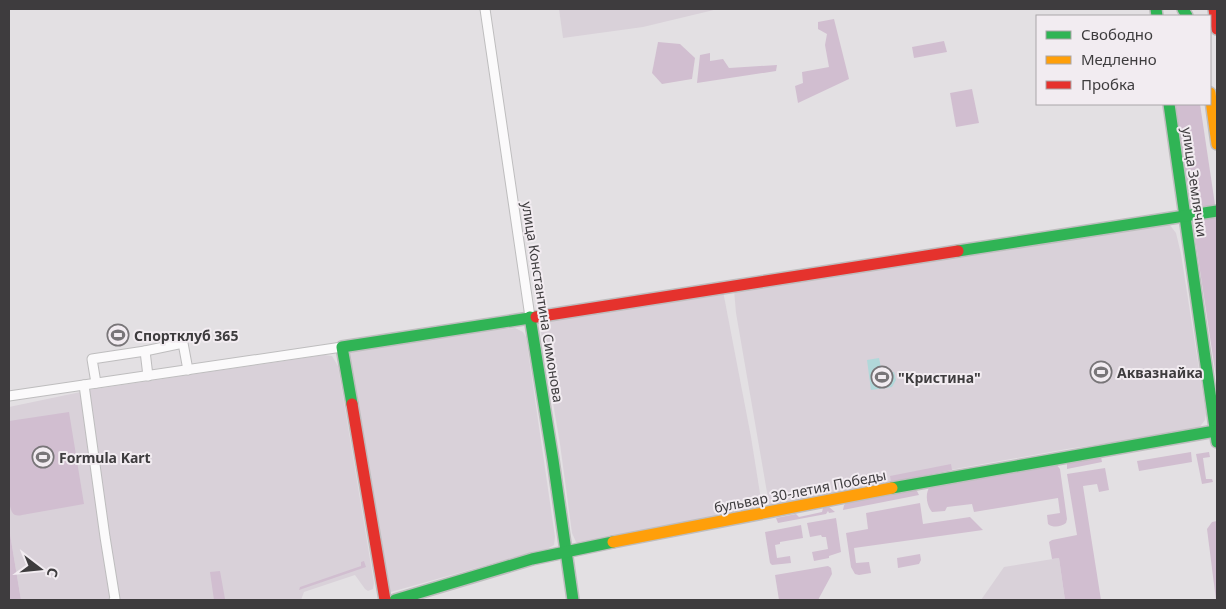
<svg xmlns="http://www.w3.org/2000/svg" width="1226" height="609" font-family="'Noto Sans',sans-serif">
<style>
.built{fill:#d9d1d9}
.green{fill:#d1bed0}
.water{fill:#b1d8da}
.lines{fill:none;stroke-linecap:round;stroke-linejoin:round}
.street-casing{stroke:#bebdbe;stroke-width:11}
.fast-casing{stroke:#bebdbe;stroke-width:14}
.slow-casing{stroke:#bebdbe;stroke-width:14}
.jam-casing{stroke:#bebdbe;stroke-width:14}
.street{stroke:#fbfafb;stroke-width:9}
.fast{stroke:#30b455;stroke-width:11}
.slow{stroke:#ff9f0a;stroke-width:11}
.jam{stroke:#e5322d;stroke-width:11}
.labels{text-anchor:middle;dominant-baseline:central;stroke-width:4;stroke-linejoin:round;paint-order:stroke}
.street-label{font-size:14px;fill:#3e3c3e;stroke:#f2ecf1}
.poi-label{font-size:14px;font-weight:bold;fill:#3e3c3e;stroke:#f2ecf1;text-anchor:start}
</style>
<rect width="100%" height="100%" fill="#e3e0e3"/>
<g class="built">
<path d="M559,9H718L643,27L563,38Z"/>
<path d="M1169,224L1176,233L1181,254L1206,414L1205,420L1199,428L1192,431L1067,449L961,468L771,506L769,504L736,313L734,290Z"/>
<path d="M723,291L751,437L762,506L761,508L578,543L576,542L572,533L560,444L541,332L544,324L551,319Z"/>
<path d="M515,328L523,332L526,337L555,537L554,545L547,549L533,552L391,592L388,591L348,353L351,350L475,332Z"/>
<path d="M324,355L332,356L338,366L374,583L373,589L368,591L365,589L355,575L304,592L301,600H21L9,528V407L95,389Z"/>
<path d="M1059,558L1065,600H981L1004,567Z"/>
</g>
<g class="green">
<path d="M834,19L849,79L798,103L795,86L803,83L802,72L829,67L825,45L827,34L818,29V22Z"/>
<path d="M944,41L947,52L914,58L912,47Z"/>
<path d="M658,42L680,44L695,58L692,79L662,84L652,73Z"/>
<path d="M710,53V61L723,59L729,68L777,65L776,71L697,83L700,55Z"/>
<path d="M972,89L979,123L956,127L950,93Z"/>
<path d="M1175,104H1200L1217,218V384Z"/>
<path d="M69,412L84,504L22,515C18,516 14,516 12,512C5,499 9,439 9,421Z"/>
<path d="M1191,452L1192,462L1139,471L1137,461Z"/>
<path d="M1209,452L1210,457L1203,458L1206,479H1212L1213,482L1202,484L1196,454Z"/>
<path d="M1101,457L1102,462L1067,469V463L1070,462Z"/>
<path d="M951,464L952,470L891,482L890,476Z"/>
<path d="M1056,464L1060,469L1067,519L1066,523C1061,527 1053,528 1048,524L1047,515L1060,513L1058,498L974,512L972,504L947,507L945,511L932,512C926,505 925,493 930,486Z"/>
<path d="M1105,468L1109,490L1099,492L1097,484L1083,486L1101,600H1065L1059,558L1052,559L1049,542L1052,540L1077,535L1067,474Z"/>
<path d="M912,490L917,491L919,495L843,510L844,505L847,503Z"/>
<path d="M920,503L923,524L970,517L983,530L854,548L856,563L869,562L871,573L859,575L855,574L851,567L846,533L868,529L866,513Z"/>
<path d="M829,507L835,512L829,513L828,511L826,514L778,523L776,518L796,514L799,517L822,512L823,508Z"/>
<path d="M836,518L841,552L829,556V558L814,561L812,552L828,549L826,537H822L821,535L810,537L807,523Z"/>
<path d="M1217,521V600H1216L1207,529L1212,522Z"/>
<path d="M801,525L803,538L780,542V544L775,545L777,558L790,556L791,563L772,565L770,563L765,532Z"/>
<path d="M9,528L21,600H9Z"/>
<path d="M920,554L921,560L919,564L898,568L897,558Z"/>
<path d="M364,561L366,567L299,590L300,587L361,566V562Z"/>
<path d="M828,566L831,568L832,574L818,600H779L775,575Z"/>
<path d="M220,571L225,599L226,600H214L210,572Z"/>
</g>
<path class="water" d="M879,358L882,373L894,372L896,380L892,387L871,390L867,360Z"/>
<g class="lines">
<g class="street-casing">
<g id="street">
<path d="M485,9L530,317"/>
<path d="M145,351L183,343L188,370"/>
<path d="M96,383L92,359L145,351L148,376"/>
<path d="M84,385L105,537L115,599L114,600"/>
<path d="M9,396L342,347"/>
</g>
</g>
<g class="fast-casing">
<g id="fast">
<path d="M1156,9L1157,16"/>
<path d="M1183,9L1187,16"/>
<path d="M1169,104L1217,442"/>
<path d="M958,251L1217,211"/>
<path d="M530,317L553,460L573,600"/>
<path d="M352,404L342,347L536,317"/>
<path d="M892,488L1215,431"/>
<path d="M395,600L532,559L613,542"/>
</g>
</g>
<g class="slow-casing">
<g id="slow">
<path d="M1210,93L1217,144"/>
<path d="M613,542L892,488"/>
</g>
</g>
<g class="jam-casing">
<g id="jam">
<path d="M1214,9L1217,29"/>
<path d="M536,317L958,251"/>
<path d="M352,404L385,600"/>
</g>
</g>
<use href="#street" class="street"/>
<use href="#fast" class="fast"/>
<use href="#slow" class="slow"/>
<use href="#jam" class="jam"/>
</g>
<defs>
<g id="stadium-ring" transform="scale(1.125)"><circle r="9.5" fill="#f2ecf1" stroke="#787578" stroke-width="1.5"/><path d="M0-5a6.5 5 0 1 0 0 10a6.5 5 0 1 0 0-10ZM-3.5-1.8h7v3.6h-7Z" fill="#787578"/></g>
</defs>
<g fill-rule="evenodd">
<use href="#stadium-ring" x="118" y="335"/>
<use href="#stadium-ring" x="1101" y="372"/>
<use href="#stadium-ring" x="882" y="377"/>
<use href="#stadium-ring" x="43" y="457"/>
</g>
<g class="labels">
<g class="street-label">
<text transform="translate(1195 182) rotate(82)">улица Землячки</text>
<text transform="translate(543 302) rotate(81)">улица Константина Симонова</text>
<text transform="translate(800 491) rotate(-11)">бульвар 30-летия Победы</text>
</g>
<g class="poi-label">
<text x="134" y="335">Спортклуб 365</text>
<text x="1117" y="372">Аквазнайка</text>
<text x="898" y="377">"Кристина"</text>
<text x="59" y="457">Formula Kart</text>
</g>
</g>
<rect width="1226" height="609" fill="none" stroke="#3e3c3e" stroke-width="20"/>
<rect x="1036" y="15" width="175" height="90" fill="#f2ecf1" stroke="#aaa6a9"/>
<rect x="1046" y="31" width="25" height="8" fill="#30b455" stroke="#aaa6a9"/>
<text x="1081" y="40" font-size="15" fill="#3e3c3e">Свободно</text>
<rect x="1046" y="56" width="25" height="8" fill="#ff9f0a" stroke="#aaa6a9"/>
<text x="1081" y="65" font-size="15" fill="#3e3c3e">Медленно</text>
<rect x="1046" y="81" width="25" height="8" fill="#e5322d" stroke="#aaa6a9"/>
<text x="1081" y="90" font-size="15" fill="#3e3c3e">Пробка</text>
<g transform="translate(40 569) rotate(106)" stroke="#f2ecf1" stroke-width="4" paint-order="stroke">
<path d="M0-4L9 19L0 12L-9 19Z" fill="#3e3c3e"/>
<text y="-8" font-size="14" font-weight="bold" text-anchor="middle" fill="#3e3c3e">С</text>
</g>
</svg>
